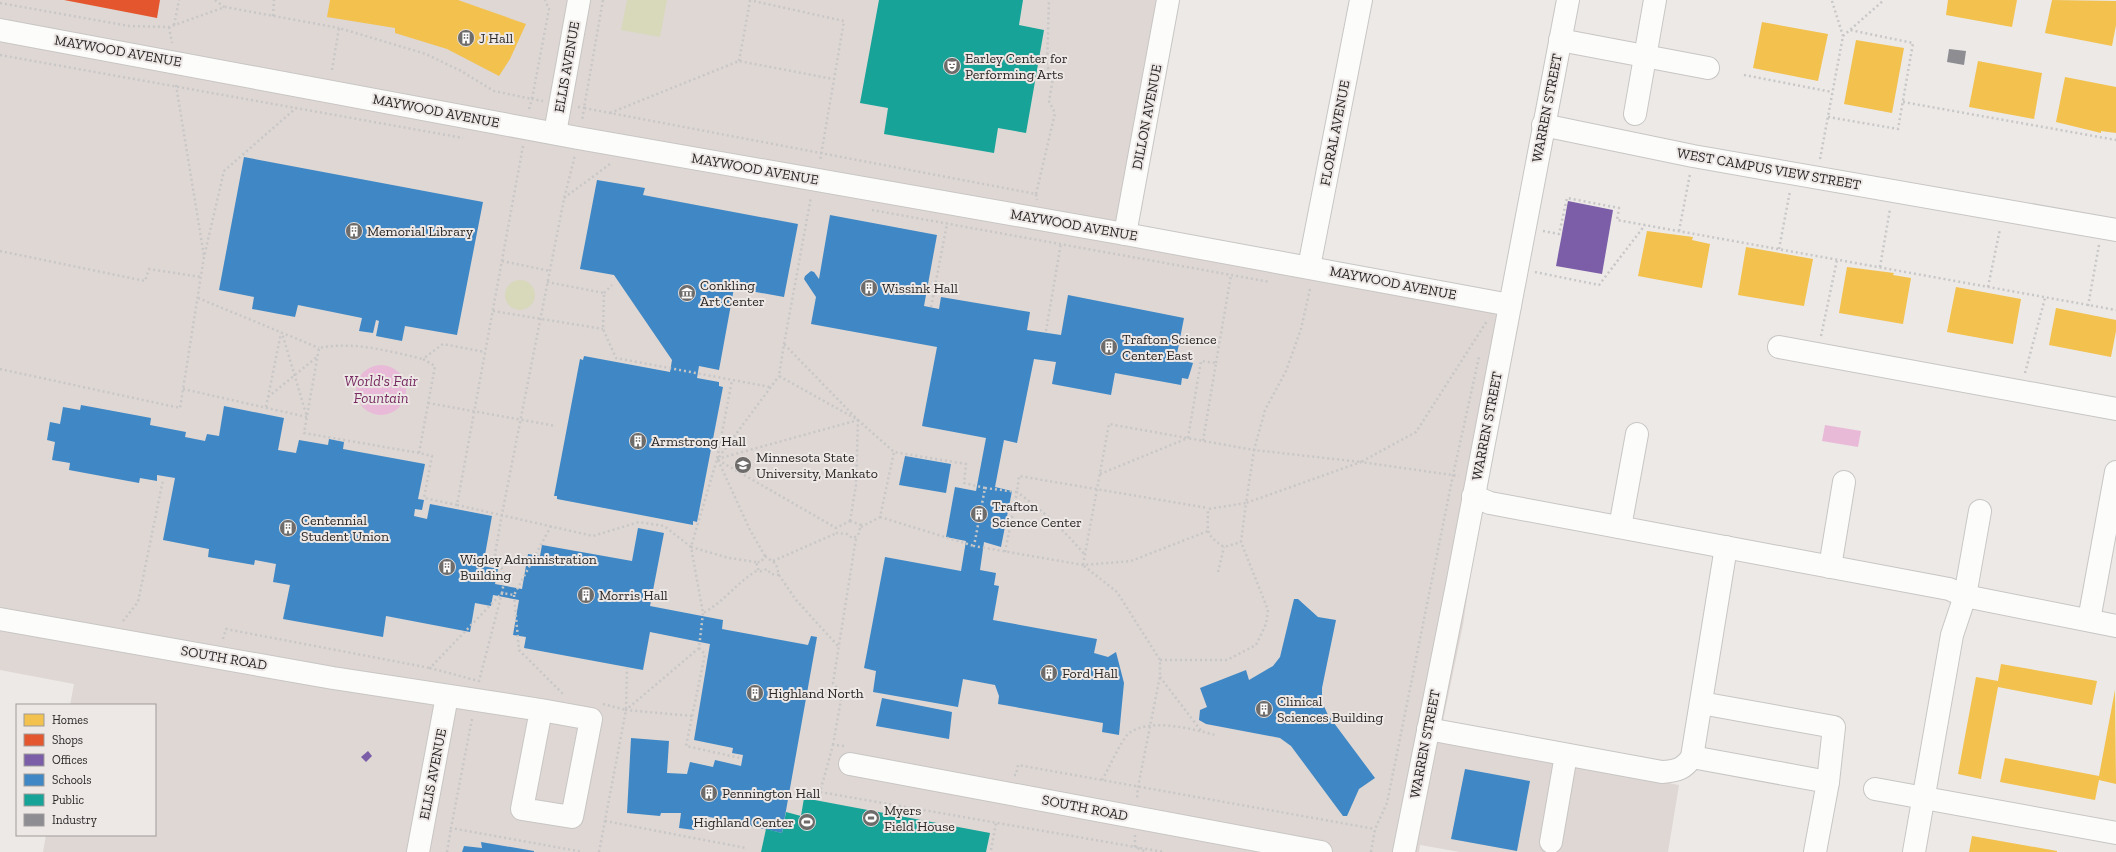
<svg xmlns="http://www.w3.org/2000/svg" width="2116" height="852" font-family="'Zilla Slab',serif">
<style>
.built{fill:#dfd7d4}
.green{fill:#d8d8bb}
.water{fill:#e9bad8}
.homes{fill:#f2c14e}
.shops{fill:#e4572e}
.offices{fill:#7b5ea7}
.schools{fill:#3f88c5}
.public{fill:#17a398}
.industry{fill:#8d8d92}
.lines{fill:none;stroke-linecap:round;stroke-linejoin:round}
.minor-casing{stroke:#c8c6c4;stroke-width:24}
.path{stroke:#c8c7c7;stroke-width:2.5;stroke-dasharray:2 3;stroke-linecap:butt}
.minor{stroke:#fcfcfb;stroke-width:22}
.labels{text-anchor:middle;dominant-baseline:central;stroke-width:4;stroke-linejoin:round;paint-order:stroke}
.poi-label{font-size:14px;fill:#2a2827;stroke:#ede8e6;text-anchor:start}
.street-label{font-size:14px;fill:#2a2827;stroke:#ede8e6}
.water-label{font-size:15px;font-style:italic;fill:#782c63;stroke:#ede8e6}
</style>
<rect width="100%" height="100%" fill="#ece9e7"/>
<path class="built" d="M0,0H1168L1125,233L1510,305L1463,625L1439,740L1679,785L1668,852H1460L1420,845L1419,852H43L46,835H155V705H70L74,684L0,670Z"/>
<g class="green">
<path d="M627,0H667L660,37L621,30Z"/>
<circle cx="520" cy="295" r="15"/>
</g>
<g class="water">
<circle cx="381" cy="390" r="25"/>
<path d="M1825,425L1861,431L1858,447L1822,441Z"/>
</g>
<g class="homes">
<path d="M330,0H458L526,24L510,59L499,76L447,49L395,33V28L327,17Z"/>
<path d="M1948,0H2017L2012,27L1946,15Z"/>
<path d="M2052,0L2116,1V25L2112,46L2045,33Z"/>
<path d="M1762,22L1828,34L1818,81L1753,68Z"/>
<path d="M1856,40L1904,48L1892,113L1844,104Z"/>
<path d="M1978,61L2042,73L2034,119L1969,107Z"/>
<path d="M2065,77L2116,87V133L2101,131V133L2056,122Z"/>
<path d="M1647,231L1693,237L1692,240L1710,244L1702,288L1638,276Z"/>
<path d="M1746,247L1813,259L1804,306L1738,295Z"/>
<path d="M1847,267L1894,273L1893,275L1911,278L1903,324L1839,313Z"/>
<path d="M1956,287L2021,299L2013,344L1947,332Z"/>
<path d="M2056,308L2116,320V331L2111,357L2049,345Z"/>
<path d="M2001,664L2097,681L2092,705L1998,687L1981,779L1958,774L1976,677L1998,681Z"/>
<path d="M2115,690L2116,784L2099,780L2095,800L2000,782L2005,758L2099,776Z"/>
<path d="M1972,836L2057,851V852H1969Z"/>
</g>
<path class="shops" d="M64,0H160L157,18Z"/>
<g class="offices">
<path d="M1568,201L1613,210L1602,274L1556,266Z"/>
<path d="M368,751L372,756L366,762L361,757Z"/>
</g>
<g class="schools">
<path d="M244,157L483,202L457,335L405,326L402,341L376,336L379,321L376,320L373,333L359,331L362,318L298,305L295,317L252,309L254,297L219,290Z"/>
<path d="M597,180L645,188L643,195L798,224L784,297L734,288L719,370L699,366L697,378L719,382V386L723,387L697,522L693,521V525L557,499V496H554L580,359L583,360L584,356L670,372L672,360L614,275L580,269Z"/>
<path d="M830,215L937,235L924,306L939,309L941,297L1030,312L1027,330L1061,335L1068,295L1184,318L1176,359L1193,363L1188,379L1182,378L1181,385L1115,373L1111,395L1052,384L1056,362L1034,359L1017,443L1004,440L995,487L1012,491L1001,547L984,542L980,570L996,573L994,585L999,586L993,620L1097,639L1094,653L1108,657L1116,652L1124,683L1119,735L1102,732L1103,723L998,704L999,696L995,685L963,679L958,707L873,692L876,671L864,668L885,557L961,571L966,541L946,537L955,487L976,491L986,438L922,426L937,347L811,324L816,297L804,279L805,276L811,271L814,272L819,279Z"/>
<path d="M81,405L151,418L150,425L186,432L185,437L205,441L207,434L219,436L224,406L284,418L278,450L296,453L299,440L328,445L329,439L344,442L343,449L425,464L418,499L424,500L422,510L415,509L414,516L427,519L430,504L492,516L483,566L498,569L495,584L522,589L528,554L540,556L542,545L632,561L638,528L664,533L650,606L723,620L722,629L808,645L811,636L817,637L782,833L705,816H696L694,830L679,828L681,813H661L660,816L627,813L631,738L669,741L667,773L687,774L690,762L713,767L715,760L741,766L743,755L732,753L733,748L694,740L710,644L650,632L643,670L524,648L526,637L513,635L519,600L493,595L491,606L475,603L470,632L386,616L383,637L283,619L290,585L273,582L276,564L255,560L254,565L208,557L209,549L163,540L175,478L157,475V481L140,478L139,483L69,470L70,463L52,460L55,442L47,440L50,422L60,424L63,407L80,410Z"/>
<path d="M905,456L951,464L946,493L899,485Z"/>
<path d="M1294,599H1298L1318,617L1336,620L1322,688V702L1328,715L1375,778L1359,789L1347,816H1343L1291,746L1280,738L1206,724L1199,720L1200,710L1207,707L1200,688L1246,670L1249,680L1273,666L1280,657Z"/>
<path d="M882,698L952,712L949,739L876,726Z"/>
<path d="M1465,769L1530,781L1517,851L1451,839Z"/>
<path d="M481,842L534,851V852H462L464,846L482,848Z"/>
</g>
<g class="public">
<path d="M879,0H1023L1019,25L1044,30L1026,133L998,128L994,153L884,134L888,108L860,103Z"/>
<path d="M804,798L990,833L986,852H761L766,829L782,833L786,812L801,816Z"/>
</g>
<path class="industry" d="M1949,49L1966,51L1964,65L1947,62Z"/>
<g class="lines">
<g class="minor-casing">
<g id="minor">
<path d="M0,30L578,138L1125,234L1510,305"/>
<path d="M1560,40L1708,68"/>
<path d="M1635,114L1655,0"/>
<path d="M1543,125L1693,156L2116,230"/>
<path d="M555,133L579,0"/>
<path d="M1125,234L1168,0"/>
<path d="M1309,267L1361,0"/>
<path d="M1779,347L2116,409"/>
<path d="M1473,496L1490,503L1949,589L1965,596L2116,626"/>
<path d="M1620,527L1637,434"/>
<path d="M1830,567L1844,482"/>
<path d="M0,619L333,678L541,710L591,719L572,817L522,809L541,710"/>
<path d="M2089,620L2116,472"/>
<path d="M1701,703L1834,727L1828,782"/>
<path d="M1428,729L1662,772C1677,771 1684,769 1692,757L1726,547"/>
<path d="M1692,757L1828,782L1815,852"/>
<path d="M850,764L1321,852"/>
<path d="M1875,789L2116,833"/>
<path d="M1551,842L1566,755"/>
<path d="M418,852L447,696"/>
<path d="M1404,852L1457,585L1568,0"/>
<path d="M1914,852L1952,635L1965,596L1980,511"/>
</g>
</g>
<g class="path">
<path d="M215,0L224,7"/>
<path d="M603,0L584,108L1036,194L1037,200"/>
<path d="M749,0L844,21L820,161"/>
<path d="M1832,1L1843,36"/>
<path d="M0,3L129,26L169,27L225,7L339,28"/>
<path d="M273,16L274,0"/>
<path d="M174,25L179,0"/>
<path d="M169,27L172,43"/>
<path d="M0,55L463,138"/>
<path d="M739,61L750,1"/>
<path d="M332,70L339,28L426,54L461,71L494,91L532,99L549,9L545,0"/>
<path d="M1744,75L1832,92"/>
<path d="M176,85L204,256"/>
<path d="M1903,102L2116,140"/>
<path d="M578,107L584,108L582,121"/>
<path d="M529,109L532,99L543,101"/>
<path d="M610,113L739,61L833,79"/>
<path d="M1828,117L1898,129L1913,43L1850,30"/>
<path d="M523,146L457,505L593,536L639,522L664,526L691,547L717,459L732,380"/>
<path d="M1820,159L1843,36L1884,0"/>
<path d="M1036,194L1055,113L1049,101L1053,78L1047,66L1049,0"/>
<path d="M564,198L610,164"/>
<path d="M872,210L1270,282"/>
<path d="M1543,231L1559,234L1567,198L1619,208L1617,220L2116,310"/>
<path d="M1679,231L1690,174"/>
<path d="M1779,249L1790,191"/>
<path d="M0,251L145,281L149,269L201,277"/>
<path d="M502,261L550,271"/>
<path d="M1880,267L1890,209"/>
<path d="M1535,272L1599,285L1645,225"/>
<path d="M547,282L604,293L603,329L616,358L770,387"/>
<path d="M1988,287L2000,229"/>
<path d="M1310,289L1301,329L1286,371L1265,410L1254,450L1361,462L1416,432L1487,321"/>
<path d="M604,293L612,285"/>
<path d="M198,298L319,348"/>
<path d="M2088,306L2099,245"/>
<path d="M931,307L947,224"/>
<path d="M493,311L603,329"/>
<path d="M1046,331L1061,243"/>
<path d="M1821,336L1837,260"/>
<path d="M784,344L811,197"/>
<path d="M1216,363L1231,275"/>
<path d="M0,369L180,408L204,257L224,171L296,108"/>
<path d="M2025,373L2045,298"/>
<path d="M183,389L307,417L282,333"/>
<path d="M268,397L317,357"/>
<path d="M428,403L556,426"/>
<path d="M266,407L281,333"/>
<path d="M419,453L304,433L319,348C354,341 388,351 423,359"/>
<path d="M719,457L779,376"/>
<path d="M717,459L858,420L784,344L779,376L858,420L894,452L966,464L964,483L985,488L974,546L1083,565L1131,561L1208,531"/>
<path d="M718,460L836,528"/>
<path d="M718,460L750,530L765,556"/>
<path d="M1100,474L1188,438L1201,361L1216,363L1203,441"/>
<path d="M985,488L1017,492L1019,476L1208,508"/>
<path d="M457,505L424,498L432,456L419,453L435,366L423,359L443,344L485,352"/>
<path d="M880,517L974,546"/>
<path d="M850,521L856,485L858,420"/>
<path d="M850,521L861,525L858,536L852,538L847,534L837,533L836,528Z"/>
<path d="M551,526L514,595L502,593L505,576L495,554L502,514L564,199L575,155"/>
<path d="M861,527L880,517L894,452"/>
<path d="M1005,552L1017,492C1042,510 1065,531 1085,555"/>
<path d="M765,556L776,564L779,575L771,574L767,569L759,572L756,562H761Z"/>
<path d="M773,561L837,533"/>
<path d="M756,562L729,558L691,547L703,613C724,602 737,582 758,570"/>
<path d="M1083,565L1109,424L1254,450L1246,503L1361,462L1459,476"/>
<path d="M1084,566L1117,592L1160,660V676L1138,787L1137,800"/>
<path d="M1218,572L1224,547"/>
<path d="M779,575L796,600L838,646"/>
<path d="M502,593L479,681L430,668Z"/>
<path d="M514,595L519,650L563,694"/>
<path d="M123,621L138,602L163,480"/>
<path d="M223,639L226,629L430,668"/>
<path d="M699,648L705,654L686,746L740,758"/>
<path d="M1160,660H1227L1256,645L1266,624L1268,610L1241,542L1246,503L1208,509C1208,531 1204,534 1224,547L1241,542"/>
<path d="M1160,677L1202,732"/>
<path d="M603,704L626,710L627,668"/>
<path d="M692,716L626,710L699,648L703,613"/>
<path d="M472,719L451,828L583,852"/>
<path d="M833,745L842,694L833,683L856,538"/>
<path d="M844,746L833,745L820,792L1164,852"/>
<path d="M1014,775H1016L1018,765L1375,829"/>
<path d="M1102,780C1108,770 1121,741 1128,734C1148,717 1193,729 1215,735"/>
<path d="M605,821L746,848"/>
<path d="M1135,835V847L1147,852"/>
<path d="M991,850L996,823"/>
<path d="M447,852L451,828"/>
<path d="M599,852L626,710"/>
<path d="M1371,852L1375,829L1387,803L1453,475L1479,357"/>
</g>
<use href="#minor" class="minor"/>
</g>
<defs>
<g id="building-disc" transform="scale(0.9)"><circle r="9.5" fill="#6e6c6a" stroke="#ede8e6"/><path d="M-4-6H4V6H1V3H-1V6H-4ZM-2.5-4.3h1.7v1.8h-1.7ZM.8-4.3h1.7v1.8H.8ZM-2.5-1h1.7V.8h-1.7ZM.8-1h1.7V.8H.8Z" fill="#fff"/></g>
<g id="theatre-disc" transform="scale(0.9)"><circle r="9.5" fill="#6e6c6a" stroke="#ede8e6"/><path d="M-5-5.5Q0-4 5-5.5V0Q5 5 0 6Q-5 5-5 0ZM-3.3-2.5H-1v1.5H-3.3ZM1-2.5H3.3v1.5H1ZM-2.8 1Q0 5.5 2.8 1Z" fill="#fff"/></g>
<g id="museum-disc" transform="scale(0.9)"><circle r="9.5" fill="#6e6c6a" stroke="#ede8e6"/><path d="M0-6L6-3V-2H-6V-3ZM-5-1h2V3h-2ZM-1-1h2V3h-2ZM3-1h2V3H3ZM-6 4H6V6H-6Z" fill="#fff"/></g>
<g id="university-disc" transform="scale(0.9)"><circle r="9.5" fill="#6e6c6a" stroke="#ede8e6"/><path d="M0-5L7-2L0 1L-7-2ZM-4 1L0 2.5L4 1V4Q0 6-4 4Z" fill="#fff"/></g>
<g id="stadium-disc" transform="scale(0.9)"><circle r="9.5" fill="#6e6c6a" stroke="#ede8e6"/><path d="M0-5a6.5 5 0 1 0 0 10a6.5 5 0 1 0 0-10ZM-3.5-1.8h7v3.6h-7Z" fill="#fff"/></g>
</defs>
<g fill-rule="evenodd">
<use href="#building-disc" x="466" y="38"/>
<use href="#theatre-disc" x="952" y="66"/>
<use href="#building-disc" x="354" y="231"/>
<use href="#building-disc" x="869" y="288"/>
<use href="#museum-disc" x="687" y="293"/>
<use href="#building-disc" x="1109" y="347"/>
<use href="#building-disc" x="638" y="441"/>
<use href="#university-disc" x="743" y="465"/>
<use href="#building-disc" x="979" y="514"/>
<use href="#building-disc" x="288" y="528"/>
<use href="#building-disc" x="447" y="567"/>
<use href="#building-disc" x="586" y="595"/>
<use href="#building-disc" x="1049" y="673"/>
<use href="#building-disc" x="755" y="693"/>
<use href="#building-disc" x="1264" y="709"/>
<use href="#building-disc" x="709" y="793"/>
<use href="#stadium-disc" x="871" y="818"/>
<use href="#stadium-disc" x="807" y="822"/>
</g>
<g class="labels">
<g class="poi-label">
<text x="479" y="38">J Hall</text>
<text x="965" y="58">Earley Center for<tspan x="965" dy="16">Performing Arts</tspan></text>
<text x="367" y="231">Memorial Library</text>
<text x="700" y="285">Conkling<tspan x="700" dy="16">Art Center</tspan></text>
<text x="882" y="288">Wissink Hall</text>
<text x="1122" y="339">Trafton Science<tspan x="1122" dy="16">Center East</tspan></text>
<text x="651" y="441">Armstrong Hall</text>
<text x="756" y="457">Minnesota State<tspan x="756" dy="16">University, Mankato</tspan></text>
<text x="992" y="506">Trafton<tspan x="992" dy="16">Science Center</tspan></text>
<text x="301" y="520">Centennial<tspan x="301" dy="16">Student Union</tspan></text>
<text x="460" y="559">Wigley Administration<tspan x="460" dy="16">Building</tspan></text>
<text x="599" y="595">Morris Hall</text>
<text x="1062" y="673">Ford Hall</text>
<text x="768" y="693">Highland North</text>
<text x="1277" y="701">Clinical<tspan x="1277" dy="16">Sciences Building</tspan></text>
<text x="722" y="793">Pennington Hall</text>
<text x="884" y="810">Myers<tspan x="884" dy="16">Field House</tspan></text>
<text x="794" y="822" text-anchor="end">Highland Center</text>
</g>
<g class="street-label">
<text transform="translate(118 51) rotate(10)">MAYWOOD AVENUE</text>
<text transform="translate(567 67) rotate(-80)">ELLIS AVENUE</text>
<text transform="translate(1547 108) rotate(-79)">WARREN STREET</text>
<text transform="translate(436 111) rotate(11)">MAYWOOD AVENUE</text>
<text transform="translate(1147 117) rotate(-79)">DILLON AVENUE</text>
<text transform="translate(1335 133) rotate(-79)">FLORAL AVENUE</text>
<text transform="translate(755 169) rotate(10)">MAYWOOD AVENUE</text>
<text transform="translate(1769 169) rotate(10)">WEST CAMPUS VIEW STREET</text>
<text transform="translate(1074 225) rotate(10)">MAYWOOD AVENUE</text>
<text transform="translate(1393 283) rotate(11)">MAYWOOD AVENUE</text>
<text transform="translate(1487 426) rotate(-79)">WARREN STREET</text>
<text transform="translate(224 658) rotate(10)">SOUTH ROAD</text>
<text transform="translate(1425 744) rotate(-79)">WARREN STREET</text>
<text transform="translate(433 774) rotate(-79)">ELLIS AVENUE</text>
<text transform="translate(1085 808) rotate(11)">SOUTH ROAD</text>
</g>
<g class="water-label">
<text x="381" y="381">World's Fair<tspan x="381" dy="17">Fountain</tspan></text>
</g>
</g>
<rect x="16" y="704" width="140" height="132" fill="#ede8e6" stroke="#9f9b9a"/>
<rect x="24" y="714" width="20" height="12" fill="#f2c14e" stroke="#9f9b9a"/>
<text x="52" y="724" font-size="12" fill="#2a2827">Homes</text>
<rect x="24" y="734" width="20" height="12" fill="#e4572e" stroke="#9f9b9a"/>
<text x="52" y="744" font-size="12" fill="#2a2827">Shops</text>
<rect x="24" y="754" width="20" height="12" fill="#7b5ea7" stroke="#9f9b9a"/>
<text x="52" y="764" font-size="12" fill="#2a2827">Offices</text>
<rect x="24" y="774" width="20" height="12" fill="#3f88c5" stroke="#9f9b9a"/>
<text x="52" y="784" font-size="12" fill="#2a2827">Schools</text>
<rect x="24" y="794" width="20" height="12" fill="#17a398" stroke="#9f9b9a"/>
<text x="52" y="804" font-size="12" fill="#2a2827">Public</text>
<rect x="24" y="814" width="20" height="12" fill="#8d8d92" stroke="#9f9b9a"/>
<text x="52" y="824" font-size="12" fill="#2a2827">Industry</text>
</svg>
